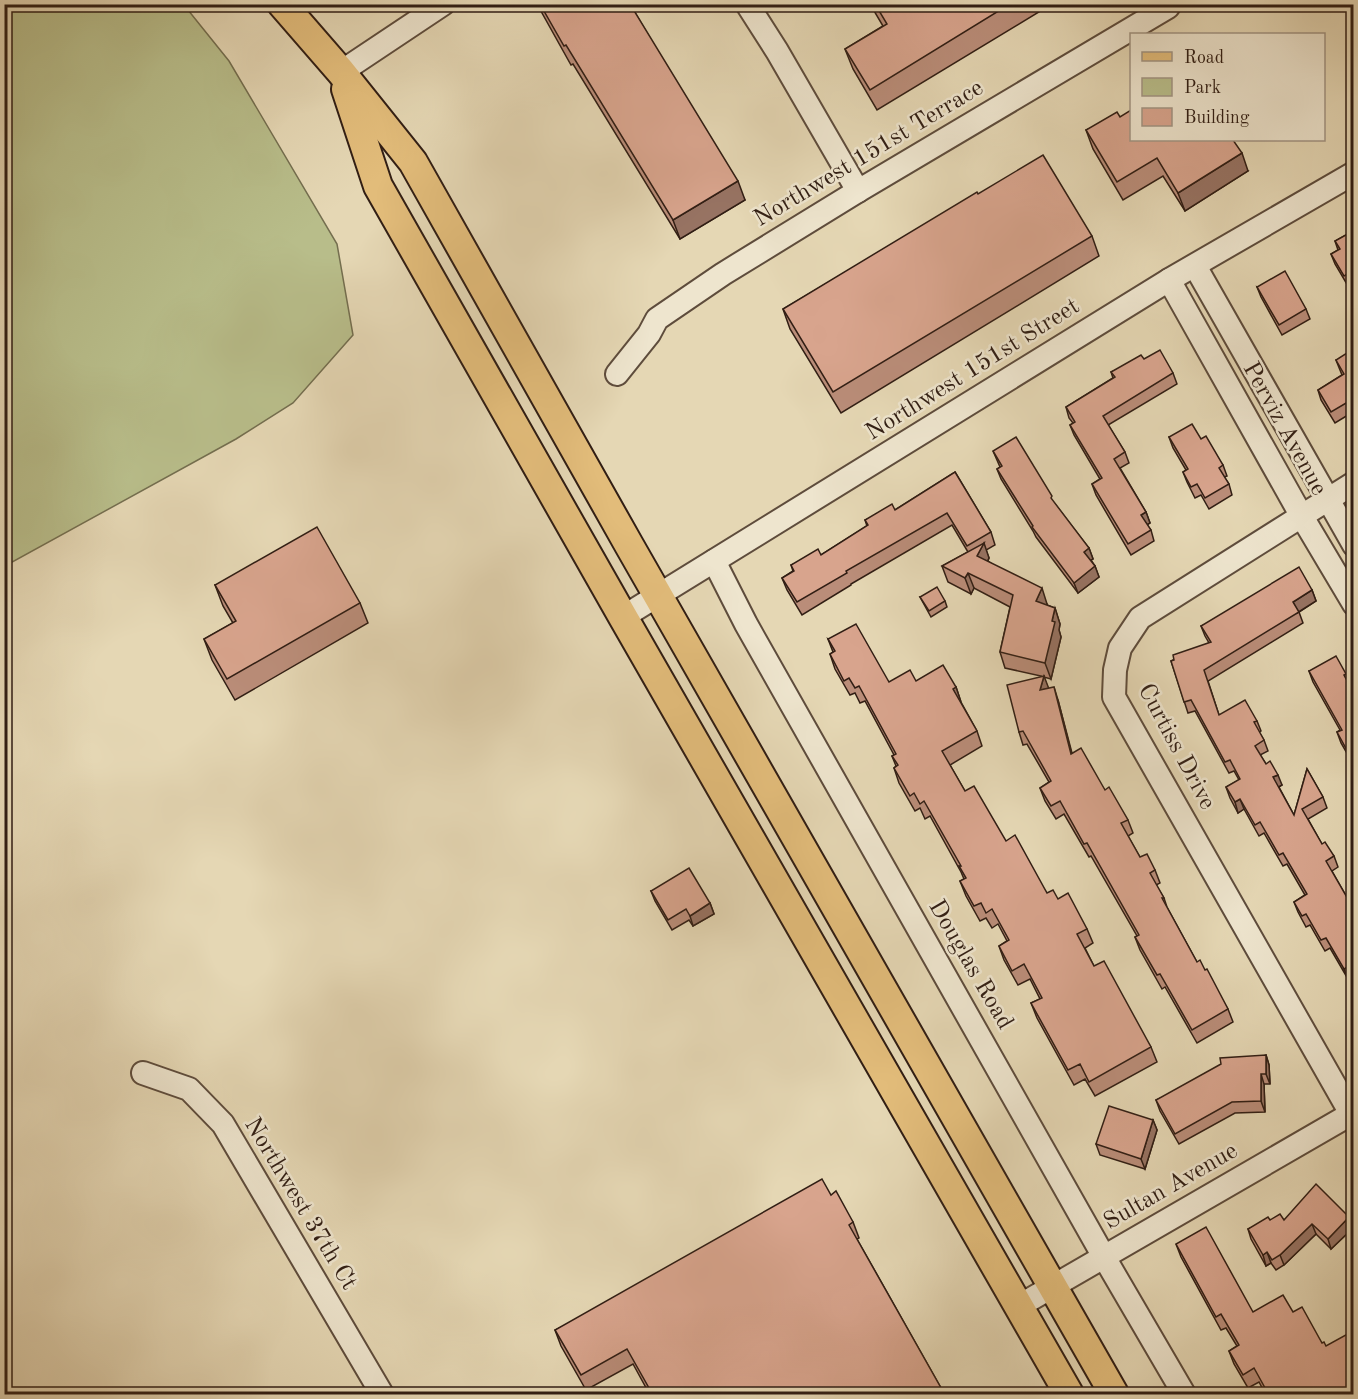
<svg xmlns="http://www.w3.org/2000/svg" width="1358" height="1399" font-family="'Old Standard TT',serif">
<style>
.green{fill:#b8bd8a;stroke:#746e4f;stroke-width:1.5}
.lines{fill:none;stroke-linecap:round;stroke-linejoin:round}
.minor-casing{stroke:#5e4c3c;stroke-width:26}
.major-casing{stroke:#311e14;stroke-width:32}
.minor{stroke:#eee5ce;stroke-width:22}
.major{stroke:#e2bc7a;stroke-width:28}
.wall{fill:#ba8d79;stroke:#311e14;stroke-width:1.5}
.shaded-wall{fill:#977363;stroke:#311e14;stroke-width:1.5}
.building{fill:#d8a48d;stroke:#311e14;stroke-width:1.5}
.labels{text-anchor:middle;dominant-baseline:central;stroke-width:5;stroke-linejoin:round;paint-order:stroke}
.street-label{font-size:24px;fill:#311e14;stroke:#eee5ce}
</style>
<rect width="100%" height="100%" fill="#e5d7b4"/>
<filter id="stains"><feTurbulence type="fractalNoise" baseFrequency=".00333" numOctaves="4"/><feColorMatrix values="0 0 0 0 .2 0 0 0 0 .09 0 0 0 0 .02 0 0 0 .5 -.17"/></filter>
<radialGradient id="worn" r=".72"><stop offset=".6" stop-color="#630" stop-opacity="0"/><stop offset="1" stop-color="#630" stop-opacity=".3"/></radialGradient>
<path class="green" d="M5,4L184,5L229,61L337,244L353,335L293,403L236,439L5,566Z"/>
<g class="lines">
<g class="minor-casing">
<g id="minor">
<path d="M747,4L777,51L858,191"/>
<path d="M341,72L443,4"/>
<path d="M1195,266L1354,545"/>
<path d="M1169,280L1301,515L1354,604"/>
<path d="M617,374L649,334L657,319L723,274L858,191L1168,7L1170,4"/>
<path d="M1354,483L1140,618L1120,648L1115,670L1114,697L1354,1119"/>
<path d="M714,561L746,624L1104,1257L1184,1394"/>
<path d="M623,617L1169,280L1354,173"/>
<path d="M143,1073L189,1089L223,1124L382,1394"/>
<path d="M1019,1306L1351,1114"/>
</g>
</g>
<g class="major-casing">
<g id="major">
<path d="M282,4L341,72L413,162L629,545L1114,1394"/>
<path d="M346,89L378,186L623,617L1069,1394"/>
</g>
</g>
<use href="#minor" class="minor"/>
<use href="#major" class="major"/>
</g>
<g class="wall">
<path d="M537,4H630L745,200L680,239L573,64L571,65Z"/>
<path d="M870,4H1052L877,110L853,69L845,49L883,26Z"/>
<path d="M1120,117L1248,171L1185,211L1163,176L1123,200L1093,149L1086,130Z"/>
<path d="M978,194L1092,236L1099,256L841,413L790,329L783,309Z"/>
<path d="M1353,231V283L1348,286L1335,264L1331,254L1338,250L1335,241Z"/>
<path d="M1257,287L1306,309L1310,319L1282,335L1261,297Z"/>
<path d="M1353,357V412L1335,423L1321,400L1318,390L1342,375L1336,360Z"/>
<path d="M1144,359L1173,373L1177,384L1108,425L1125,452L1129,463L1120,468L1146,512L1150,523L1147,525L1151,530L1154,541L1131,555L1096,495L1092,484L1100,479L1074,435L1070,425L1073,423L1069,418L1066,407L1113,378L1111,372Z"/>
<path d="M1169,437L1201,439L1223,465L1227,476L1224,477L1229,484L1232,495L1209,509L1201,495L1195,498L1187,482L1183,472L1186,470L1173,448Z"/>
<path d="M993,451L1055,504L1089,548L1093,559L1091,560L1095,566L1099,577L1078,593L1036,537L1033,531L1001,479L997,469L1000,467Z"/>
<path d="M955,472L991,532L995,545L986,550L989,558L988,561L1047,604V605L1055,608L1060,624L1059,630L1061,637L1051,679L1044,677L1048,688L1058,700L1072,753L1105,790L1128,820L1133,833L1128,836L1140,857L1155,870L1160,883L1156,885L1164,898L1167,907L1197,962L1228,1009L1233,1022L1197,1043L1165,987L1162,989L1140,950L1135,937L1137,936L1091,856L1089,857L1064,814L1056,819L1045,801L1040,788L1049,782L1027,744L1023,745L1019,732L1041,676L1005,668L1000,652L1010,607L974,588L971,594L948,582L942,566L968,552L952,525L851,584V585L802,615L787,590L782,578L793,571L791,565L821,555L867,526L865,520L895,510Z"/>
<path d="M215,585L360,603L368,623L235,700L212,660L204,639L233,623L223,606Z"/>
<path d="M1312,590L1316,601L1299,612L1303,623L1208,681L1219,715L1257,721L1261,731L1259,732L1264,740L1268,751L1260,755L1266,764L1282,785L1279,787L1294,815L1307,769L1323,797L1327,808L1308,819L1322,844L1334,856L1338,867L1332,871L1353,908V982L1351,978L1348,979L1330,948L1325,951L1310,925L1306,927L1298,912L1294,902L1305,895L1287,864L1283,866L1264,833L1259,836L1244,809L1238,813L1230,798L1226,787L1239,780L1234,771L1229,773L1195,711L1188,713L1171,661L1209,643L1205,636L1201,626Z"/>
<path d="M920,597L945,601L947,607L931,617Z"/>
<path d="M828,639L889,682L916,681L956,687L961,702L977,731L982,746L950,765L965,791L1047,893L1058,899L1087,929L1093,943L1085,948L1094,966L1151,1047L1157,1062L1095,1096L1085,1079L1074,1085L1037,1018L1031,1003L1040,999L1030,979L1018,985L1004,960L999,946L1007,941L998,924L992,928L986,918L980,921L966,896L960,881L964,879L961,872L930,816L925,819L920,808L915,811L899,783L894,768L896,766L892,756L894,755L865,701L860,703L855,693L850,695L835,669L830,654L833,652Z"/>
<path d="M1309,671L1346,674L1353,692V762H1352L1341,743L1337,732L1340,730L1313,682Z"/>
<path d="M651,891L710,903L714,914L693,926L689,920L672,930L655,901Z"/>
<path d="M1266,1055L1269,1065L1270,1084H1264L1265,1112L1235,1113L1179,1144L1160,1111L1156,1100Z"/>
<path d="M1153,1120L1157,1130L1145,1169L1100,1155L1096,1144Z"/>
<path d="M831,1195L853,1222L859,1238L857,1239L945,1395H650L633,1364L586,1390L561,1346L555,1330Z"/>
<path d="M1349,1217L1353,1228L1331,1249L1316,1234L1284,1265L1276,1270L1271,1263L1266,1266L1251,1239L1248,1229L1270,1220Z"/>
<path d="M1176,1244L1253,1312H1293L1322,1343L1353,1395H1266L1259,1382L1248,1388L1234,1364L1229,1351L1237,1346L1226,1328L1221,1330L1181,1257Z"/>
</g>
<g class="shaded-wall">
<path d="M1242,153L1248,171L1185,211L1178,193Z"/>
<path d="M738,181L745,200L680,239L673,220Z"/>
<path d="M1146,512L1150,523L1145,526L1141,515Z"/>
<path d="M984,543L989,558L982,571L977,556Z"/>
<path d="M1089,548L1093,559L1088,562L1084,552Z"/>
<path d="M1095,566L1099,577L1078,593L1074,583Z"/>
<path d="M968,573L974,588L971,594L965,578Z"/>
<path d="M1042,588L1047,604L1042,617L1036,601Z"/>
<path d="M1312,590L1316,601L1297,613L1293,602Z"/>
<path d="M1055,608L1060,624L1059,630L1061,637L1051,679L1045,663L1052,621Z"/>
<path d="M1044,676L1049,689L1040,690Z"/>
<path d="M956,687L961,702L959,704L953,689Z"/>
<path d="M1054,687L1058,700L1075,767L1071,754Z"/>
<path d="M1278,775L1282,785L1277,788L1273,777Z"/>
<path d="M1240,799L1244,809L1238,813L1235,802Z"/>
<path d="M710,903L714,914L693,926L690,916Z"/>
<path d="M1347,967L1351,978L1348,979L1344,969Z"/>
<path d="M1266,1055L1269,1065L1270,1084L1266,1074Z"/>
<path d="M1261,1074L1264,1084L1265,1112L1261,1101Z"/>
<path d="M1153,1120L1157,1130L1145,1169L1141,1159Z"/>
<path d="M1349,1217L1353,1228L1331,1249L1328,1239Z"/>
<path d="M1312,1224L1316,1234L1284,1265L1280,1255Z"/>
<path d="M1267,1252L1271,1263L1266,1266L1263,1255Z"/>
</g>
<g class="building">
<path d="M540,4H630L738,181L673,220L566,45L564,46Z"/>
<path d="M875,4H1010L870,90L845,49L887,24Z"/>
<path d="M1131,110V140H1233L1242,153L1178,193L1157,158L1117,182L1086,130L1117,112L1120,117Z"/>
<path d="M1043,155L1092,236L833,392L783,309L977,192L978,194Z"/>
<path d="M1353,231V270L1344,276L1331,254L1340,249L1335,241Z"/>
<path d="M1285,271L1306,309L1279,325L1257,287Z"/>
<path d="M1160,350L1173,373L1103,416L1125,452L1114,459L1146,512L1141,515L1151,530L1128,544L1092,484L1102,478L1070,425L1075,422L1066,407L1115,377L1111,372L1141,355L1144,359Z"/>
<path d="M1350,351L1353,357V399L1331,412L1318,390L1344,374L1336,360Z"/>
<path d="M1192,424L1201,439L1206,436L1223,465L1219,468L1229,484L1205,498L1197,484L1191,487L1183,472L1188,469L1169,437Z"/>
<path d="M1016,437L1052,496L1051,498L1089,548L1084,552L1095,566L1074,583L1032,527L1033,526L997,469L1002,466L993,451Z"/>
<path d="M955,472L991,532L967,546L947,513L846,571L847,573L797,602L782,578L794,571L791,565L818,549L821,555L868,525L865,520L892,504L895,510Z"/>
<path d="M317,527L360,603L227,679L204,639L236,621L215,585Z"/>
<path d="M984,543L977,556L1042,588L1036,601L1055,608L1052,621L1055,622L1045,663L1000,652L1013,595L968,573L965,578L942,566Z"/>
<path d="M1299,567L1312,590L1293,602L1299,612L1204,670L1219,715L1245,700L1257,721L1254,722L1264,740L1255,746L1266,764L1270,761L1278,775L1273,777L1294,815L1307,769L1323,797L1302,809L1322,844L1325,842L1334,856L1326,861L1353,908V978L1347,967L1344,969L1326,938L1321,940L1306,914L1302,916L1294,902L1307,894L1283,853L1279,855L1260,822L1255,825L1240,799L1235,802L1226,787L1240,779L1230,760L1225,762L1191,700L1184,702L1171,661L1174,660L1173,655L1211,642L1201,626Z"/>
<path d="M937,587L945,601L929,611L920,597Z"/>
<path d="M856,624L889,682L910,670L916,681L943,665L956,687L953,689L977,731L942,751L965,791L974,786L1006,841L1015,835L1047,893L1053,890L1058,899L1068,893L1087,929L1077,934L1094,966L1104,961L1151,1047L1089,1082L1080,1064L1068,1070L1031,1003L1042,998L1024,964L1012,971L999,946L1009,940L992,909L986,913L981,903L974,906L960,881L966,878L959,866H961L924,801L920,804L914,793L910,796L894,768L898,765L892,756L896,754L859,686L855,688L849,678L844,681L830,654L835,651L828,639Z"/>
<path d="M1336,656L1346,674L1344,675L1353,692V749L1348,752L1337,732L1342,730L1309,671Z"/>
<path d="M1044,676L1040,690L1054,687L1071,754L1081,748L1105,790L1109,787L1128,820L1121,823L1140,857L1147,854L1155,870L1150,873L1164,898H1162L1197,962L1200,960L1205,970L1207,969L1228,1009L1192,1030L1160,974L1157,975L1135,937L1139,935L1087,843L1084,844L1060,801L1051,806L1040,788L1051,781L1023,731L1019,732L1007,685Z"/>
<path d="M689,868L710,903L690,916L686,909L668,920L651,891Z"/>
<path d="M1266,1055V1074H1261V1101L1232,1102L1175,1134L1156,1100L1221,1064L1220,1058Z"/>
<path d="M1109,1106L1153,1120L1141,1159L1096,1144Z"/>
<path d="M822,1179L831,1195L836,1191L853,1222L849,1225L945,1395H653L627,1349L581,1375L555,1330Z"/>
<path d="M1316,1184L1349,1217L1328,1239L1312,1224L1280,1255L1272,1260L1267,1252L1263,1255L1248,1229L1268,1217L1270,1220L1280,1214L1284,1220Z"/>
<path d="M1206,1227L1253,1312L1283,1295L1293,1312L1302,1307L1322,1343L1324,1342L1326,1346L1353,1331V1395H1269L1254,1368L1243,1375L1229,1351L1239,1345L1221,1314L1216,1317L1176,1244Z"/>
<path d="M1353,1276V1285L1350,1278Z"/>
</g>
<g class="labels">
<g class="street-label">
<text transform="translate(869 154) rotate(-31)">Northwest 151st Terrace</text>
<text transform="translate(973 370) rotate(-32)">Northwest 151st Street</text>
<text transform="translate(1284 429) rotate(61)">Perviz Avenue</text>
<text transform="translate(1176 747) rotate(62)">Curtiss Drive</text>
<text transform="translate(970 965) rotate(60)">Douglas Road</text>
<text transform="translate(1171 1187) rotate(-30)">Sultan Avenue</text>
<text transform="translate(300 1204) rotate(59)">Northwest 37th Ct</text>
</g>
</g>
<rect width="1358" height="1399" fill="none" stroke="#e5d7b4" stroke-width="24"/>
<rect x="6" y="6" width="1346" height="1387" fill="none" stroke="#311e14" stroke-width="3"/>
<rect x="12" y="12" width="1334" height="1375" fill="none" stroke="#311e14" stroke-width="1.5"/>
<rect x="1130" y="33" width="195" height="108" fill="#eee5ce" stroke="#a29584" stroke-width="1.5"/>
<rect x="1142" y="52" width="30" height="9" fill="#e2bc7a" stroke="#a29584" stroke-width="1.5"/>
<text x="1184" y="63" font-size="18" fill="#311e14">Road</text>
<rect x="1142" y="78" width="30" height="18" fill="#b8bd8a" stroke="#a29584" stroke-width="1.5"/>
<text x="1184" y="93" font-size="18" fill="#311e14">Park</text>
<rect x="1142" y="108" width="30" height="18" fill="#d8a48d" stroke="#a29584" stroke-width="1.5"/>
<text x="1184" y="123" font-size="18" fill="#311e14">Building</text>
<rect width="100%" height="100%" filter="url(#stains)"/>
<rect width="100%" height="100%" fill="url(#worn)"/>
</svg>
